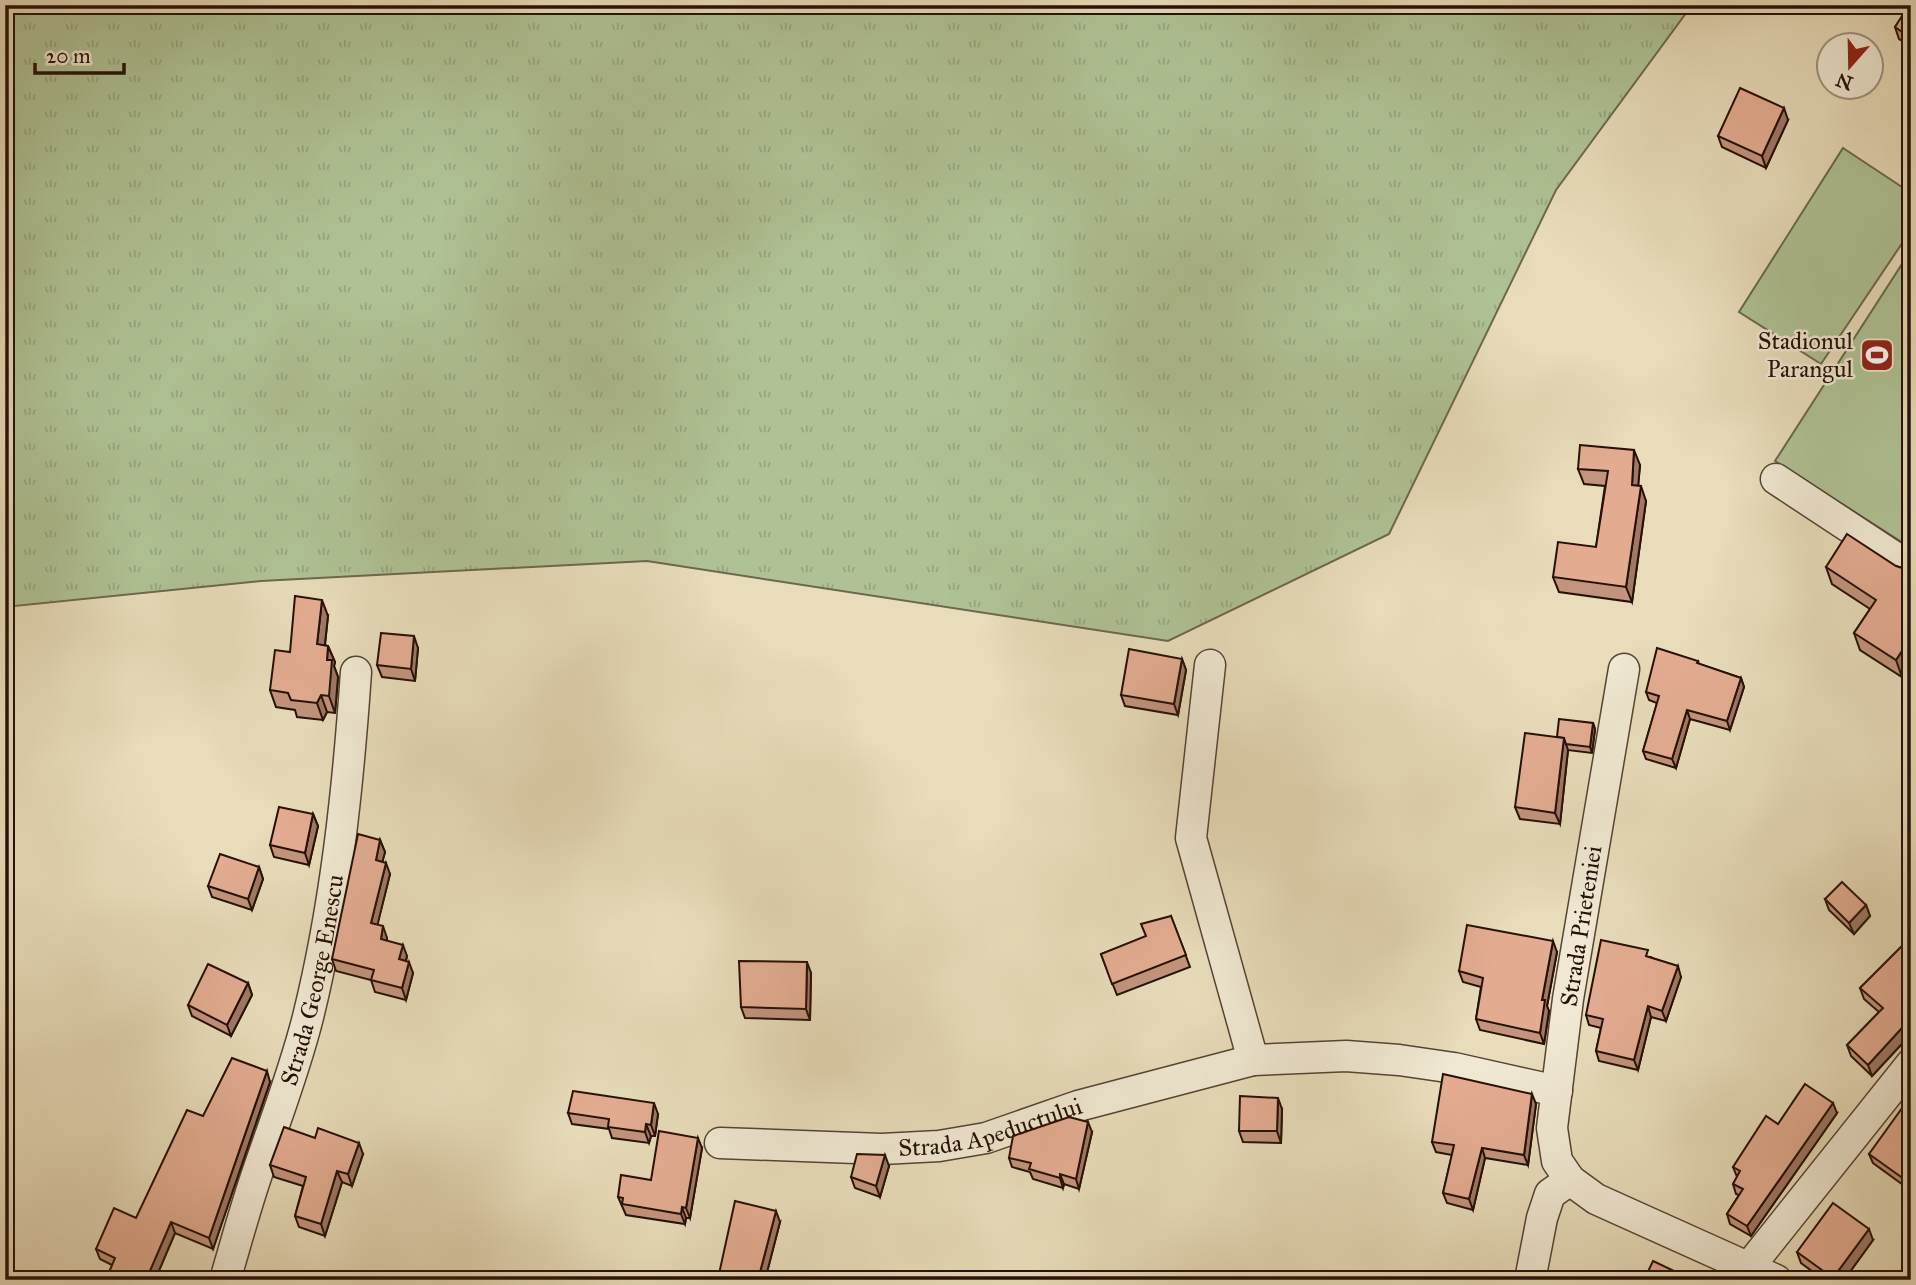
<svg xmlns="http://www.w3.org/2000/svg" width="1916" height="1285" font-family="'IM FELL Great Primer',serif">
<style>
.grass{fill:url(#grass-tufts);stroke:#6a694e;stroke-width:2}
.pitch{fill:#afc295;stroke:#6a694e;stroke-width:2}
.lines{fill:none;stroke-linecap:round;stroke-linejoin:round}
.street-casing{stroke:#564334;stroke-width:33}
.street{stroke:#f0e8d2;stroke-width:30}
.wall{fill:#c3947d;stroke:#261007;stroke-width:2}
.shaded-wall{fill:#9f7866;stroke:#261007;stroke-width:2}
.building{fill:#e3ac91;stroke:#261007;stroke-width:2}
.labels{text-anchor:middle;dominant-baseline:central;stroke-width:5;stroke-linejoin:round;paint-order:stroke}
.poi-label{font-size:24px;fill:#261007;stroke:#f0e8d2;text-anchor:end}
.street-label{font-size:24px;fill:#261007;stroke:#f0e8d2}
</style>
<defs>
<pattern id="grass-tufts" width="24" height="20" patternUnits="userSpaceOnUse" patternTransform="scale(1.75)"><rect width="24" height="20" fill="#afc295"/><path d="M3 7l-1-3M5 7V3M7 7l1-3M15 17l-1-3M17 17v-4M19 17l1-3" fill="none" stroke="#96a67f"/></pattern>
</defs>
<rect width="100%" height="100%" fill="#e8dcba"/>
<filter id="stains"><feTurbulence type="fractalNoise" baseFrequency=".00286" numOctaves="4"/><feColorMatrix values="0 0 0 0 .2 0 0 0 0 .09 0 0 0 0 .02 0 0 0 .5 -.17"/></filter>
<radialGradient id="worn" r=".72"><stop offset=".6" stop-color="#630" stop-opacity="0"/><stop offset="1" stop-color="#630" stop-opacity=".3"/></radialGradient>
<path class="grass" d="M5,5H1692L1556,190L1389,534L1168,641L647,561L261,581L5,607Z"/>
<g class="pitch">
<path d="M1843,148L1911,193V230L1821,364L1739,312Z"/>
<path d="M1911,250V548L1775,461Z"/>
</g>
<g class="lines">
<g class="street-casing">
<g id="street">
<path d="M1776,479L1911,568"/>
<path d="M1210,665L1191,838L1253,1060"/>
<path d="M1624,669L1568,999L1552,1128L1557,1161L1570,1180L1596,1199L1776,1280"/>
<path id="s1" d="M720,1143L882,1149L939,1146L986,1138L1078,1106L1253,1060L1346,1056L1399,1060L1454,1068L1557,1091"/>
<path id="s2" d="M225,1280C236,1243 246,1205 259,1168C276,1118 295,1069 308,1017C336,904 348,788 356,672"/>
<path d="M1530,1280L1542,1218L1550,1194L1570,1180"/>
<path d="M1743,1280L1749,1267L1911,1064"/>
</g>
</g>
<use href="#street" class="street"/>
</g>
<g class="wall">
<path d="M1911,5V46L1899,39L1895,27Z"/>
<path d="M1788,120L1766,168L1722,147L1718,136Z"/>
<path d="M1640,465L1638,486L1646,501L1632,602L1559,592L1553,577L1596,547L1605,486L1584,484L1578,469Z"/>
<path d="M1896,566L1905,569L1911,566V663L1902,677L1860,650L1854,633L1870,609L1832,584L1826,567Z"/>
<path d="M328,616L325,645L328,646L335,662L334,666L338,677L335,713L327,712L323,720L297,717L295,710L276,707L270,690L290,652Z"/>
<path d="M418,648L415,681L382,677L377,665Z"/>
<path d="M1182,659L1186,670L1178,715L1125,706L1121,695Z"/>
<path d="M1698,661L1699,664L1741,678L1744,687L1730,730L1690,719L1676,768L1646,759L1643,751L1657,703L1649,700L1646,692Z"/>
<path d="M1593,723L1595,729L1592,753L1568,750L1560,824L1520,819L1515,807L1557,737Z"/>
<path d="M313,814L318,826L309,865L274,857L270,845Z"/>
<path d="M380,840L385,852L382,862L390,874L377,925L387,938V941L407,956L406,961L413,973L406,1000L375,992L371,980L336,971L332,959Z"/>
<path d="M259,867L263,879L252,910L212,897L208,886Z"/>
<path d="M1825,899L1866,905L1870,916L1854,934L1829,910Z"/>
<path d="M1171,916L1190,967L1117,995L1101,954L1146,937Z"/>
<path d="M1911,937V1034L1872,1076L1851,1056L1847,1045L1879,1012L1864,999L1860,988Z"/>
<path d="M1557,952L1547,1006L1549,1011L1544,1044L1480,1030L1476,1019L1481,987L1463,982L1459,971Z"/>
<path d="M1651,957L1681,977L1666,1021L1651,1017L1638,1070L1599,1061L1596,1051L1601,1028L1589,1025L1586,1015Z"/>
<path d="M811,973L810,1020L745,1018L741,1007Z"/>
<path d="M248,983L252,995L231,1036L192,1016L188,1005Z"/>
<path d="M270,1082L213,1249L175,1233L155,1280H106L112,1265L100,1259L96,1249L136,1218L203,1116Z"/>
<path d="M1536,1104L1528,1165L1485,1158L1473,1210L1447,1203L1443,1193L1452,1155L1436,1152L1432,1142Z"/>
<path d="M1282,1109L1281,1143L1243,1142L1239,1131Z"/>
<path d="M1911,1109V1205L1906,1195L1910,1190L1873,1163L1869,1154Z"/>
<path d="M568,1113L658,1114L655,1136H651L649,1143L612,1138L609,1129L572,1124Z"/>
<path d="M1837,1113L1751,1236L1730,1224L1727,1214L1739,1195L1736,1194L1733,1184L1737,1177L1733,1167L1778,1124Z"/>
<path d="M1092,1132L1079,1189L1064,1184L1063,1188L1033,1179L1030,1172L1012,1167L1009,1158Z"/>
<path d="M702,1148L690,1218H686L685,1224L626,1215L618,1197L651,1180Z"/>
<path d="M363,1154L352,1186L342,1182L325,1236L299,1227L295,1216L303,1186L274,1177L270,1165Z"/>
<path d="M889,1166L880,1197L855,1188L851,1177Z"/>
<path d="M780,1222L765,1280H721L719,1274Z"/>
<path d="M1873,1240L1844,1280H1824L1801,1263L1797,1252Z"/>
</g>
<g class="shaded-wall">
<path d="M1784,108L1788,120L1766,168L1762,156Z"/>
<path d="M1634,450L1640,465L1637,500L1632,485Z"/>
<path d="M1641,486L1646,501L1632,602L1626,587Z"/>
<path d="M322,600L328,616L323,661L317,644Z"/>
<path d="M414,636L418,648L415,681L411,669Z"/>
<path d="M1911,637V663L1902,677L1896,660Z"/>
<path d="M328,646L335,662L334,666L338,677L335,713L329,696L327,660Z"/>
<path d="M1182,659L1186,670L1178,715L1174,704Z"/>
<path d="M1741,678L1744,687L1730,730L1727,721Z"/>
<path d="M321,695L327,712L323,720L317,703Z"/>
<path d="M1687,710L1690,719L1676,768L1672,759Z"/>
<path d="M1593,723L1595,729L1592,753L1590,747Z"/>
<path d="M1564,738L1568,750L1560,824L1555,813Z"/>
<path d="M313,814L318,826L309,865L305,853Z"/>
<path d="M380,840L385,852L380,871L376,860Z"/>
<path d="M386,863L390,874L375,935L371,923Z"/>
<path d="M259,867L263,879L252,910L248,899Z"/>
<path d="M1866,905L1870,916L1854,934L1849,923Z"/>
<path d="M383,926L387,938L385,951L381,939Z"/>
<path d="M1553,941L1557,952L1547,1006L1549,1011L1544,1044L1540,1033L1542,1000Z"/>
<path d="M403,945L407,956L403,970L399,959Z"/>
<path d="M409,962L413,973L406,1000L402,988Z"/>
<path d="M807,962L811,973L810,1020L806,1009Z"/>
<path d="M1678,966L1681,977L1666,1021L1662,1011Z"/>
<path d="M248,983L252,995L231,1036L227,1025Z"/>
<path d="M1648,1006L1651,1017L1638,1070L1634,1060Z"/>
<path d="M1911,1018V1034L1872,1076L1868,1065Z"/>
<path d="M267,1071L270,1082L213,1249L209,1238Z"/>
<path d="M1532,1094L1536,1104L1528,1165L1524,1155Z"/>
<path d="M1278,1098L1282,1109L1281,1143L1277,1131Z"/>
<path d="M654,1103L658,1114L655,1136L651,1125Z"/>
<path d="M1833,1103L1837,1113L1751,1236L1747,1226Z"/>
<path d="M1088,1122L1092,1132L1079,1189L1076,1179Z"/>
<path d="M646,1124L651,1136L649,1143L645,1132Z"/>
<path d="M698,1138L702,1148L690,1218L686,1208Z"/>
<path d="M359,1143L363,1154L352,1186L348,1174Z"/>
<path d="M1482,1148L1485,1158L1473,1210L1469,1199Z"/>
<path d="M885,1155L889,1166L880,1197L876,1186Z"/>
<path d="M337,1171L342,1182L325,1236L321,1224Z"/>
<path d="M1060,1174L1064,1184L1063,1188L1060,1178Z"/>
<path d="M682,1207L686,1218L685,1224L681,1214Z"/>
<path d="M776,1211L780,1222L765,1280H758Z"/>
<path d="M171,1222L175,1233L155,1280H146Z"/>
<path d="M1869,1229L1873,1240L1844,1280H1834L1833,1278Z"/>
</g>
<g class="building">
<path d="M1909,5H1911V38L1895,27Z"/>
<path d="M1740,88L1784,108L1762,156L1718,136Z"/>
<path d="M1580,445L1634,450L1632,485L1641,486L1626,587L1553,577L1558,542L1596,547L1608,471L1578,469Z"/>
<path d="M1847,534L1896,566L1905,569L1911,566V637L1896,660L1854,633L1876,600L1826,567Z"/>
<path d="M295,596L322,600L317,644L328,646L327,660H332L329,696L321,695L317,703L291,700L288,693L270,690L275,650L290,652Z"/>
<path d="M381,633L414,636L411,669L377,665Z"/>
<path d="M1657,648L1698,661L1697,663L1741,678L1727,721L1687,710L1672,759L1643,751L1659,696L1646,692Z"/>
<path d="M1129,649L1182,659L1174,704L1121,695Z"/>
<path d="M1559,719L1593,723L1590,747L1566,744L1564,738L1557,737Z"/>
<path d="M1525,733L1564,738L1555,813L1515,807Z"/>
<path d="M279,807L313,814L305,853L270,845Z"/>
<path d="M358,834L380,840L376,860L386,863L371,923L383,926L381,939L403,945L399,959L409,962L402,988L371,980L374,970L332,959Z"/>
<path d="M220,854L259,867L248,899L208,886Z"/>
<path d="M1842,882L1866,905L1849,923L1825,899Z"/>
<path d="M1171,916L1186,955L1112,984L1101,954L1146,936L1141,924Z"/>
<path d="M1467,925L1553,941L1542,1000H1545L1540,1033L1476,1019L1483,978L1459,971Z"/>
<path d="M1911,937V1018L1868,1065L1847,1045L1883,1008L1860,988Z"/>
<path d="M1601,940L1648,950L1646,956L1678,966L1662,1011L1648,1006L1634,1060L1596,1051L1603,1019L1586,1015Z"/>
<path d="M739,961L807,962L806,1009L741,1007Z"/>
<path d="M208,964L248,983L227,1025L188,1005Z"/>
<path d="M232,1058L267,1071L209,1238L171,1222L146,1280H106L115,1258L96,1249L114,1208L136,1218L187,1110L203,1116Z"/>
<path d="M1443,1074L1532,1094L1524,1155L1482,1148L1469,1199L1443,1193L1454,1145L1432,1142Z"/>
<path d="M1805,1084L1833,1103L1747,1226L1727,1214L1743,1189L1733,1184L1740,1171L1733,1167L1766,1116L1778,1124Z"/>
<path d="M573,1091L654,1103L651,1125L646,1124L645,1132L608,1127L609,1119L568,1113Z"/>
<path d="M1240,1096L1278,1098L1277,1131H1239Z"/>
<path d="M1905,1104L1911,1109V1184L1869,1154Z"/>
<path d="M1069,1117L1088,1122L1076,1179L1060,1174V1178L1029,1169L1031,1163L1009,1158L1013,1136Z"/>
<path d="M284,1127L315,1138L318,1128L359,1143L348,1174L337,1171L321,1224L295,1216L306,1177L270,1165Z"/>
<path d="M659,1131L698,1138L686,1208L682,1207L681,1214L622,1204L623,1198L618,1197L621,1175L651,1180Z"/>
<path d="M857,1154L885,1155L876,1186L851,1177Z"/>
<path d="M1911,1190V1198L1906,1195Z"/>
<path d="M735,1201L776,1211L758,1280H747L719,1274Z"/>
<path d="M1833,1203L1869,1229L1833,1278L1797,1252Z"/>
<path d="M1653,1261L1693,1280H1644Z"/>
</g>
<defs>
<g id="stadium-square" transform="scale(1.75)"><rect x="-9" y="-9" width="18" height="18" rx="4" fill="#8f2418" stroke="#f0e8d2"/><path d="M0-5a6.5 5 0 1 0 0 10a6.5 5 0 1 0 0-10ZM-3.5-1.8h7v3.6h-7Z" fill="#fff"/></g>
</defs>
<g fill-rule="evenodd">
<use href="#stadium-square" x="1877" y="355"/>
</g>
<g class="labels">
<g class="poi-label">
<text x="1853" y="341">Stadionul<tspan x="1853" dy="28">Parangul</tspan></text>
</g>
<g class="street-label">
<text transform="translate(1581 926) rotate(-81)">Strada Prieteniei</text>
<text stroke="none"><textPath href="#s2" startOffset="313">Strada George Enescu</textPath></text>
<text stroke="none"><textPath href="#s1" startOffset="273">Strada Apeductului</textPath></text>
</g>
</g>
<rect width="1916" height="1285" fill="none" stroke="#e8dcba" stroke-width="28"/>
<rect x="7" y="7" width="1902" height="1271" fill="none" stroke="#261007" stroke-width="3.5"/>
<rect x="14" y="14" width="1888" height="1257" fill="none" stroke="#261007" stroke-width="2"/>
<g transform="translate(1850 66) rotate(200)"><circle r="33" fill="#f0e8d2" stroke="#9f9281" stroke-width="2"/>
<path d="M0-5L12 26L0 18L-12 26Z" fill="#8f2418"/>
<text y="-10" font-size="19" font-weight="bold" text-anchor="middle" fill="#261007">N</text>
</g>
<path d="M35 63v10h89v-10" fill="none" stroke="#261007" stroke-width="3.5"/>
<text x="46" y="63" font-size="21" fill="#261007" stroke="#f0e8d2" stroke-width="5" paint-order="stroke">20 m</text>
<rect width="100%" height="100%" filter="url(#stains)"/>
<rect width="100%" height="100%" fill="url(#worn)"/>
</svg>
